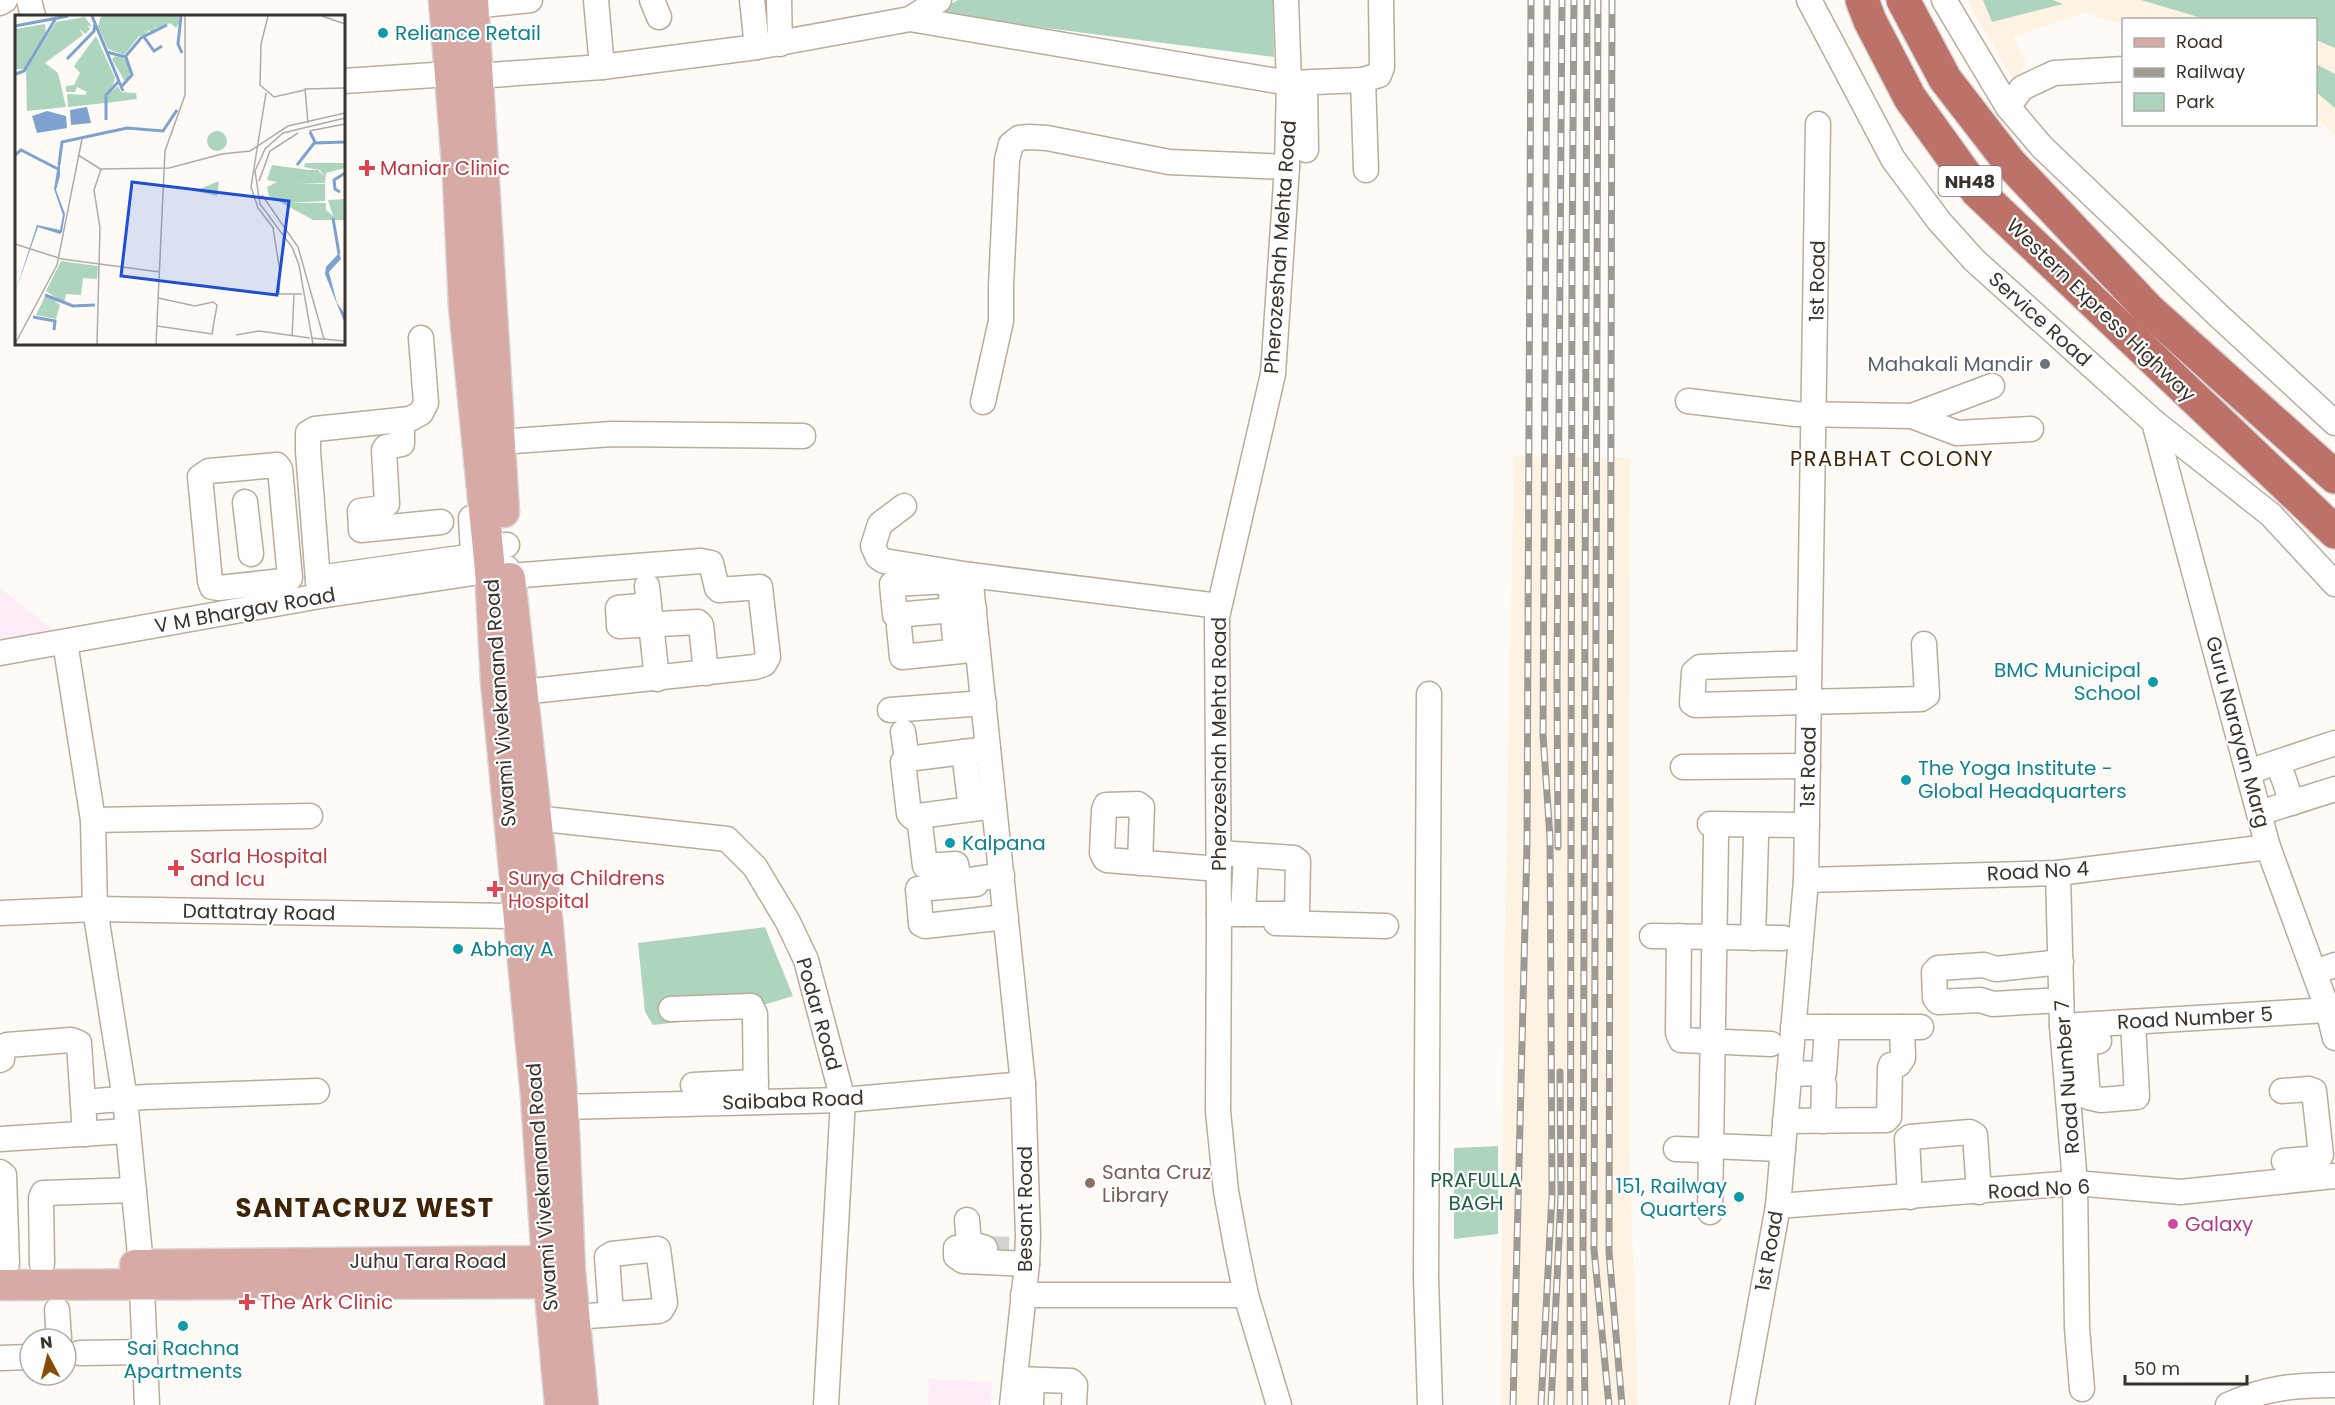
<svg xmlns="http://www.w3.org/2000/svg" width="2335" height="1405" font-family="Poppins,sans-serif">
<style>
.built{fill:#fef2e3}
.industrial{fill:#fdecf7}
.medical{fill:#feecf6}
.green{fill:#add5bd}
.lines{fill:none;stroke-linecap:round;stroke-linejoin:round}
.minor-tunnel{stroke:#d6d3ce;stroke-width:24;stroke-dasharray:24 12;stroke-linecap:butt}
.minor-casing{stroke:#baac9b;stroke-width:27}
.major-casing{stroke:#d7d6d5;stroke-width:33}
.highway-casing{stroke:#d7d6d5;stroke-width:36}
.minor{stroke:#fff;stroke-width:24}
.major{stroke:#d7aaa5;stroke-width:30}
.highway{stroke:#bd7269;stroke-width:33}
.rail-casing{stroke:#9d9993;stroke-width:7}
.rail{stroke:#fff;stroke-width:4.5;stroke-dasharray:14;stroke-linecap:butt}
.culture-dot{fill:#0f9aa8;stroke:#fff;stroke-width:2}
.health-dot{fill:#e0444e;stroke:#fff;stroke-width:2}
.worship-dot{fill:#6b7280;stroke:#fff;stroke-width:2}
.education-dot{fill:#8d6e63;stroke:#fff;stroke-width:2}
.hotel-dot{fill:#d1479c;stroke:#fff;stroke-width:2}
.labels{text-anchor:middle;dominant-baseline:central;stroke-width:4.5;stroke-linejoin:round;paint-order:stroke}
.shield{fill:#fff;stroke:#74706b;stroke-width:1.5}
.shield-label{font-size:18px;font-weight:bold;fill:#38332c}
.culture-label{font-size:20px;fill:#0d838f;stroke:#fff;text-anchor:start}
.health-label{font-size:20px;fill:#be3a42;stroke:#fff;text-anchor:start}
.street-label{font-size:20px;fill:#38332c;stroke:#fff}
.worship-label{font-size:20px;fill:#5b616d;stroke:#fff;text-anchor:end}
.education-label{font-size:20px;fill:#785e54;stroke:#fff;text-anchor:start}
.park-label{font-size:20px;fill:#1f6140;stroke:#fff}
.hotel-label{font-size:20px;fill:#b23c85;stroke:#fff;text-anchor:start}
.neighbourhood-label{font-size:21px;letter-spacing:1.5px;fill:#412406;stroke:#fff}
.district-label{font-size:26px;font-weight:bold;letter-spacing:1.5px;fill:#412406;stroke:#fff}
.inset-river{fill:none;stroke:#7ea2cf;stroke-width:3}
.inset-road{fill:none;stroke:#afaba6;stroke-width:1.5}
.view{fill:#1d4ed8;fill-opacity:0.15;stroke:#1d4ed8;stroke-width:3}
.inset-edge{fill:none;stroke:#38332c;stroke-width:3}
</style>
<rect width="100%" height="100%" fill="#fefbf7"/>
<g class="built">
<path d="M1968,0H2335V135L2316,117V20H2124L2123,25L2084,13L2013,37L2026,64L2015,82L1973,12Z"/>
<path d="M1514,456L1630,458L1629,1137L1638,1405H1501L1504,978Z"/>
</g>
<path class="industrial" d="M0,588L57,633L0,642Z"/>
<path class="medical" d="M929,1379L992,1382L991,1405H928Z"/>
<g class="green">
<path d="M958,0H1273L1274,57L934,14Z"/>
<path d="M1983,0H2053L2063,4L1992,22Z"/>
<path d="M2141,0H2335V48L2316,40V20L2205,19Z"/>
<path d="M2316,64L2335,74V108L2316,92Z"/>
<path d="M765,927L793,996L725,1017L653,1025L645,1012L638,943Z"/>
<path d="M1498,1146V1234L1454,1239V1148Z"/>
</g>
<g class="lines">
<path class="minor-tunnel" d="M985,1248L1016,1249"/>
<g class="minor-casing">
<g id="minor">
<path d="M29,0L33,16"/>
<path d="M596,0L602,67"/>
<path d="M652,0L659,17"/>
<path d="M752,0L757,47"/>
<path d="M779,0L780,44"/>
<path d="M1809,0L1893,159L1939,221L1974,260L2154,422L2271,515L2335,584"/>
<path d="M1944,0L2008,107L2042,147L2219,316L2335,423"/>
<path d="M0,3L5,0"/>
<path d="M473,6L530,0"/>
<path d="M910,19L939,0"/>
<path d="M477,76L602,67L757,47L910,19L1289,83L1363,80L1379,75L1382,67L1381,0"/>
<path d="M1363,80L1366,170"/>
<path d="M344,81L449,74"/>
<path d="M1305,83L1306,150"/>
<path d="M2008,107L2022,88L2054,73L2124,69"/>
<path d="M1688,401L1796,414L1912,416L1992,386"/>
<path d="M983,402L1001,321V286L1007,160L1011,144L1019,138L1029,137L1047,138L1169,162L1287,167"/>
<path d="M1912,416L1957,433L2031,429"/>
<path d="M402,420V444L386,447L384,450L387,504L381,508L360,511L361,530L441,522"/>
<path d="M2154,422L2268,847L2328,1010L2335,1038"/>
<path d="M499,442L612,434L803,436"/>
<path d="M277,465L280,469L290,578L283,581L219,588L212,587L210,581L200,477L209,471Z"/>
<path d="M245,502L251,554"/>
<path d="M904,506L880,524L873,546L878,557L884,561L970,575L1023,1084L1028,1236L1027,1264L1012,1405"/>
<path d="M473,549L507,545"/>
<path d="M970,575L1219,606"/>
<path d="M510,576L701,561L711,563L717,588L719,590L760,587L768,657L764,664L755,667L522,692"/>
<path d="M318,578L467,557L473,553L471,518"/>
<path d="M647,586L657,679"/>
<path d="M319,594L308,451V433L315,429L410,419L421,413L426,403L421,338"/>
<path d="M649,605L618,608L619,626L698,622L701,625L706,673"/>
<path d="M899,627L902,657L971,650"/>
<path d="M65,642L93,820L95,909L125,1099L141,1265L147,1405"/>
<path d="M956,651L950,582V581L892,584L895,615H896L953,610L974,609"/>
<path d="M0,653L320,596L507,568"/>
<path d="M1809,663L1700,667L1694,672L1692,703L1695,705L1921,699L1927,695L1924,644"/>
<path d="M1429,694L1426,1277L1430,1405"/>
<path d="M890,710L984,703"/>
<path d="M903,732L907,759"/>
<path d="M964,752L971,809"/>
<path d="M2278,762L2292,803"/>
<path d="M1683,767L1808,766"/>
<path d="M2248,772L2335,743"/>
<path d="M994,806L919,816L925,866L956,864L959,880L962,881L1002,875"/>
<path d="M2259,813L2335,789"/>
<path d="M919,816L912,817L909,814L903,762L907,759L988,749"/>
<path d="M535,818L727,839L755,867L788,922L806,960L843,1100L826,1405"/>
<path d="M93,820L310,816"/>
<path d="M1710,824L1807,825"/>
<path d="M1219,853L1294,858L1298,861L1297,912L1295,914H1219"/>
<path d="M1140,863L1142,807L1138,804L1106,805L1104,810L1102,853L1105,859L1107,860L1219,869"/>
<path d="M2058,873L2062,1026L2075,1183L2077,1328L2082,1389"/>
<path d="M1806,880L2058,873L2268,847"/>
<path d="M976,884L918,889L921,924L925,926L1006,917"/>
<path d="M0,913L95,909L517,916L534,914"/>
<path d="M1243,914L1246,855"/>
<path d="M1276,923L1386,926"/>
<path d="M1652,936L1783,938"/>
<path d="M1679,936L1678,1033L1681,1040L1771,1044"/>
<path d="M1753,938L1756,838"/>
<path d="M2061,962L1996,969L1984,965L1938,968L1934,972L1935,998L1938,1002L1980,1000L1993,1004L2061,1000"/>
<path d="M2315,972L2335,965"/>
<path d="M671,1009L751,1006L755,1014L756,1102"/>
<path d="M2062,1026L2328,1010L2335,1008"/>
<path d="M1793,1027H1921"/>
<path d="M2099,1041L2084,1044L2088,1097L2101,1100L2137,1097L2133,1022"/>
<path d="M0,1060L2,1059L3,1047L7,1045L71,1040L79,1043L85,1134"/>
<path d="M1789,1074L1824,1073L1827,1027"/>
<path d="M693,1085L756,1082"/>
<path d="M2282,1091L2309,1089L2314,1091L2321,1155L2319,1158L2284,1161"/>
<path d="M83,1102L146,1097L317,1091"/>
<path d="M563,1107L843,1100L1023,1084"/>
<path d="M1785,1121L1886,1120L1889,1117L1890,1068L1891,1065L1899,1064L1903,1058L1902,1027"/>
<path d="M1823,1121L1824,1085"/>
<path d="M0,1139L127,1131"/>
<path d="M1676,1149L1702,1150L1711,1146L1783,1149"/>
<path d="M0,1172L4,1175L7,1264"/>
<path d="M1910,1197L1907,1139L1910,1137L1970,1132L1975,1135L1979,1192"/>
<path d="M1778,1206L2075,1183L2180,1192L2335,1176"/>
<path d="M1710,1212L1716,836"/>
<path d="M967,1220L969,1243L985,1248"/>
<path d="M956,1248V1256L963,1261L1027,1264"/>
<path d="M42,1264L41,1198L43,1193L134,1190"/>
<path d="M1023,1295H1246"/>
<path d="M57,1310L59,1339"/>
<path d="M574,1317L658,1311L661,1310L665,1303L658,1249L612,1254L607,1257L611,1314"/>
<path d="M80,1353L145,1352"/>
<path d="M0,1358L30,1357"/>
<path d="M1015,1379L1071,1381L1075,1385L1074,1405"/>
<path d="M1031,1405L1032,1380"/>
<path d="M1279,1405L1246,1295L1237,1251L1226,1191L1218,1111L1219,921L1217,617L1273,374L1287,167L1289,83L1286,0"/>
<path d="M1742,1405L1778,1206L1806,880L1818,124"/>
<path d="M2228,1405C2265,1388 2294,1385 2335,1385"/>
</g>
</g>
<g class="major-casing">
<g id="major">
<path d="M444,0L458,177L464,307L490,570L496,682L536,1096L547,1261L560,1405"/>
<path d="M473,0L504,512"/>
<path d="M510,578L548,927L563,1107L570,1271L583,1405"/>
<path d="M135,1265L547,1261L565,1269"/>
<path d="M0,1285L549,1283L565,1274"/>
</g>
</g>
<g class="highway-casing">
<g id="highway">
<path d="M1862,0L1870,21L1910,98L1977,191L2335,532"/>
<path d="M1903,0L1945,79L2010,163L2149,310L2335,477"/>
</g>
</g>
<use href="#minor" class="minor"/>
<use href="#major" class="major"/>
<use href="#highway" class="highway"/>
<g class="rail-casing">
<g id="rail">
<path d="M1598,0L1594,1249L1609,1405"/>
<path d="M1612,0L1609,1252L1622,1405"/>
<path d="M1558,847L1557,679L1562,0"/>
<path d="M1513,1405L1527,844L1531,0"/>
<path d="M1541,1405L1552,1195L1550,838L1543,735L1547,0"/>
<path d="M1551,1405L1561,1196L1560,1072"/>
<path d="M1570,1405L1572,264L1574,0"/>
<path d="M1585,1405L1583,1250L1587,0"/>
</g>
</g>
<use href="#rail" class="rail"/>
</g>
<g class="culture-dot">
<circle cx="383" cy="33" r="6"/>
<circle cx="2153" cy="682" r="6"/>
<circle cx="1906" cy="780" r="6"/>
<circle cx="950" cy="843" r="6"/>
<circle cx="458" cy="949" r="6"/>
<circle cx="1739" cy="1197" r="6"/>
<circle cx="183" cy="1326" r="6"/>
</g>
<g class="health-dot">
<path d="M364 159h6v6h6v6h-6v6h-6v-6h-6v-6h6z"/>
<path d="M173 859h6v6h6v6h-6v6h-6v-6h-6v-6h6z"/>
<path d="M492 880h6v6h6v6h-6v6h-6v-6h-6v-6h6z"/>
<path d="M244 1293h6v6h6v6h-6v6h-6v-6h-6v-6h6z"/>
</g>
<circle class="worship-dot" cx="2045" cy="364" r="6"/>
<circle class="education-dot" cx="1090" cy="1183" r="6"/>
<circle class="hotel-dot" cx="2173" cy="1224" r="6"/>
<g class="labels">
<rect class="shield" x="1938.5" y="166" width="63" height="30" rx="4.5"/>
<g class="shield-label">
<text x="1970" y="181">NH48</text>
</g>
<g class="culture-label">
<text x="395" y="33">Reliance Retail</text>
<text x="2141" y="670" text-anchor="end">BMC Municipal<tspan x="2141" dy="23">School</tspan></text>
<text x="1918" y="768">The Yoga Institute -<tspan x="1918" dy="23">Global Headquarters</tspan></text>
<text x="962" y="843">Kalpana</text>
<text x="470" y="949">Abhay A</text>
<text x="1727" y="1186" text-anchor="end">151, Railway<tspan x="1727" dy="23">Quarters</tspan></text>
<text x="183" y="1348" text-anchor="middle">Sai Rachna<tspan x="183" dy="23">Apartments</tspan></text>
</g>
<g class="health-label">
<text x="380" y="168">Maniar Clinic</text>
<text x="190" y="856">Sarla Hospital<tspan x="190" dy="23">and Icu</tspan></text>
<text x="508" y="878">Surya Childrens<tspan x="508" dy="23">Hospital</tspan></text>
<text x="260" y="1302">The Ark Clinic</text>
</g>
<g class="street-label">
<text transform="translate(1280 247) rotate(-86)">Pherozeshah Mehta Road</text>
<text transform="translate(1817 281) rotate(-89)">1st Road</text>
<text transform="translate(2101 310) rotate(44)">Western Express Highway</text>
<text transform="translate(2040 319) rotate(42)">Service Road</text>
<text transform="translate(245 610) rotate(-10)">V M Bhargav Road</text>
<text transform="translate(500 703) rotate(-94)">Swami Vivekanand Road</text>
<text transform="translate(2238 732) rotate(75)">Guru Narayan Marg</text>
<text transform="translate(1219 744) rotate(-90)">Pherozeshah Mehta Road</text>
<text transform="translate(1808 767) rotate(-89)">1st Road</text>
<text transform="translate(2038 871) rotate(-3)">Road No 4</text>
<text transform="translate(259 912) rotate(1)">Dattatray Road</text>
<text transform="translate(819 1014) rotate(74)">Podar Road</text>
<text transform="translate(2195 1018) rotate(-3)">Road Number 5</text>
<text transform="translate(2067 1077) rotate(-94)">Road Number 7</text>
<text transform="translate(793 1100) rotate(-2)">Saibaba Road</text>
<text transform="translate(542 1187) rotate(-94)">Swami Vivekanand Road</text>
<text transform="translate(2039 1189) rotate(-3)">Road No 6</text>
<text transform="translate(1025 1209) rotate(-90)">Besant Road</text>
<text transform="translate(1769 1251) rotate(-80)">1st Road</text>
<text x="428" y="1261">Juhu Tara Road</text>
</g>
<g class="worship-label">
<text x="2033" y="364">Mahakali Mandir</text>
</g>
<g class="education-label">
<text x="1102" y="1172">Santa Cruz<tspan x="1102" dy="23">Library</tspan></text>
</g>
<g class="park-label">
<text x="1476" y="1180">PRAFULLA<tspan x="1476" dy="23">BAGH</tspan></text>
</g>
<g class="hotel-label">
<text x="2185" y="1224">Galaxy</text>
</g>
<g class="neighbourhood-label">
<text x="1892" y="458">PRABHAT COLONY</text>
</g>
<g class="district-label">
<text x="365" y="1208">SANTACRUZ WEST</text>
</g>
</g>
<g transform="translate(15 15)">
<rect width="330" height="330" fill="#fefbf7"/>
<path d="M86,1H164V8L161,13L155,8L143,15L138,9L142,16L137,19L132,14L134,20L128,14L133,20L124,21L109,40L93,34L83,11ZM70,2L77,12L72,10L75,14L70,19L64,13L68,20L30,48L43,58L51,92L12,96L11,55L41,7ZM30,9L31,18L9,54H0V14ZM81,21L100,63L98,70L90,80V88L53,92L52,79L70,80L72,77L62,72L60,77H51V71L59,70L65,58L59,51ZM100,41L113,45L115,60L110,67L97,44ZM103,71L106,77L121,78L122,84L91,88L93,79ZM192 126a10 10 0 1 1 20 0a10 10 0 1 1-20 0ZM290,148H328L330,153L311,158L310,168L283,169H310V186L274,188H311V195L318,201L313,185L330,184V205H298L254,181L252,172L262,167L252,165L257,150L294,155H303L310,162L305,155L289,152ZM204,166L202,181L180,176ZM46,246L83,251L82,264L68,263L66,280L51,279L49,288L31,276ZM31,279L45,290L41,304L21,300Z" fill="#add5bd"/>
<path d="M72,92L76,108L56,110L55,95ZM32,96L51,101L52,113L22,118L17,101ZM45,137V161L41,175L50,199L47,217L45,219L23,212L0,278L22,210L45,215L48,200L39,174ZM324,238L326,244L314,257L322,288L330,299V309L310,259L311,252Z" fill="#7ea2cf"/>
<path class="inset-river" d="M77,1L108,76M166,1L163,29L167,38M0,11L53,1M129,22L139,36L147,31M92,37L110,42L126,23L152,10M52,44L79,16L80,9M1,59L9,56L41,3M106,72L117,60L111,42M91,105V80L104,66M300,128L330,127M0,140L6,135L43,154M44,150L47,127L112,113L148,116L162,95M282,150L300,127L295,117M325,177L320,174L319,165L330,158M318,203L324,239M30,280L58,291L80,290M18,302L40,306L39,315"/>
<path class="inset-road" d="M253,1L246,29L245,70L259,82L290,75M307,1L330,9M251,78L236,172L243,193L259,214M293,108L290,74L330,73M294,116L330,109M63,140L87,155M244,166L255,136L283,118M247,180L283,232L309,324M258,213L265,257L264,279H287M0,229L47,244L145,257M142,311L197,319L202,290L198,287L180,291L143,283M221,320L244,316L295,323M277,322L279,280M296,323L330,326M0,329L42,250L67,124M82,329L85,213L79,175L86,154L154,153L207,139L235,136L273,111L330,98M141,329L150,136L170,80V1M298,329L284,250L277,232L245,189L240,156L250,134L268,118L330,103"/>
<path class="view" d="M117,167L274,186L262,280L106,261Z"/>
<rect width="330" height="330" class="inset-edge"/>
</g>
<rect x="2122" y="18" width="195" height="108" fill="#ffffff" stroke="#afadab" stroke-width="1.5"/>
<rect x="2134" y="38" width="30" height="9" fill="#d7aaa5" stroke="#afadab" stroke-width="1.5"/>
<text x="2176" y="48" font-size="18" fill="#38332c">Road</text>
<rect x="2134" y="68" width="30" height="9" fill="#9d9993" stroke="#afadab" stroke-width="1.5"/>
<text x="2176" y="78" font-size="18" fill="#38332c">Railway</text>
<rect x="2134" y="93" width="30" height="18" fill="#add5bd" stroke="#afadab" stroke-width="1.5"/>
<text x="2176" y="108" font-size="18" fill="#38332c">Park</text>
<g transform="translate(48 1357) rotate(353)"><circle r="28" fill="#ffffff" stroke="#afadab" stroke-width="1.5"/>
<path d="M0-4.5L10 22L0 15L-10 22Z" fill="#874d05"/>
<text y="-9" font-size="16" font-weight="bold" text-anchor="middle" fill="#38332c">N</text>
</g>
<path d="M2125 1375v9h122v-9" fill="none" stroke="#38332c" stroke-width="3"/>
<text x="2134" y="1375" font-size="18" fill="#38332c" stroke="#ffffff" stroke-width="4.5" paint-order="stroke">50 m</text>
</svg>
